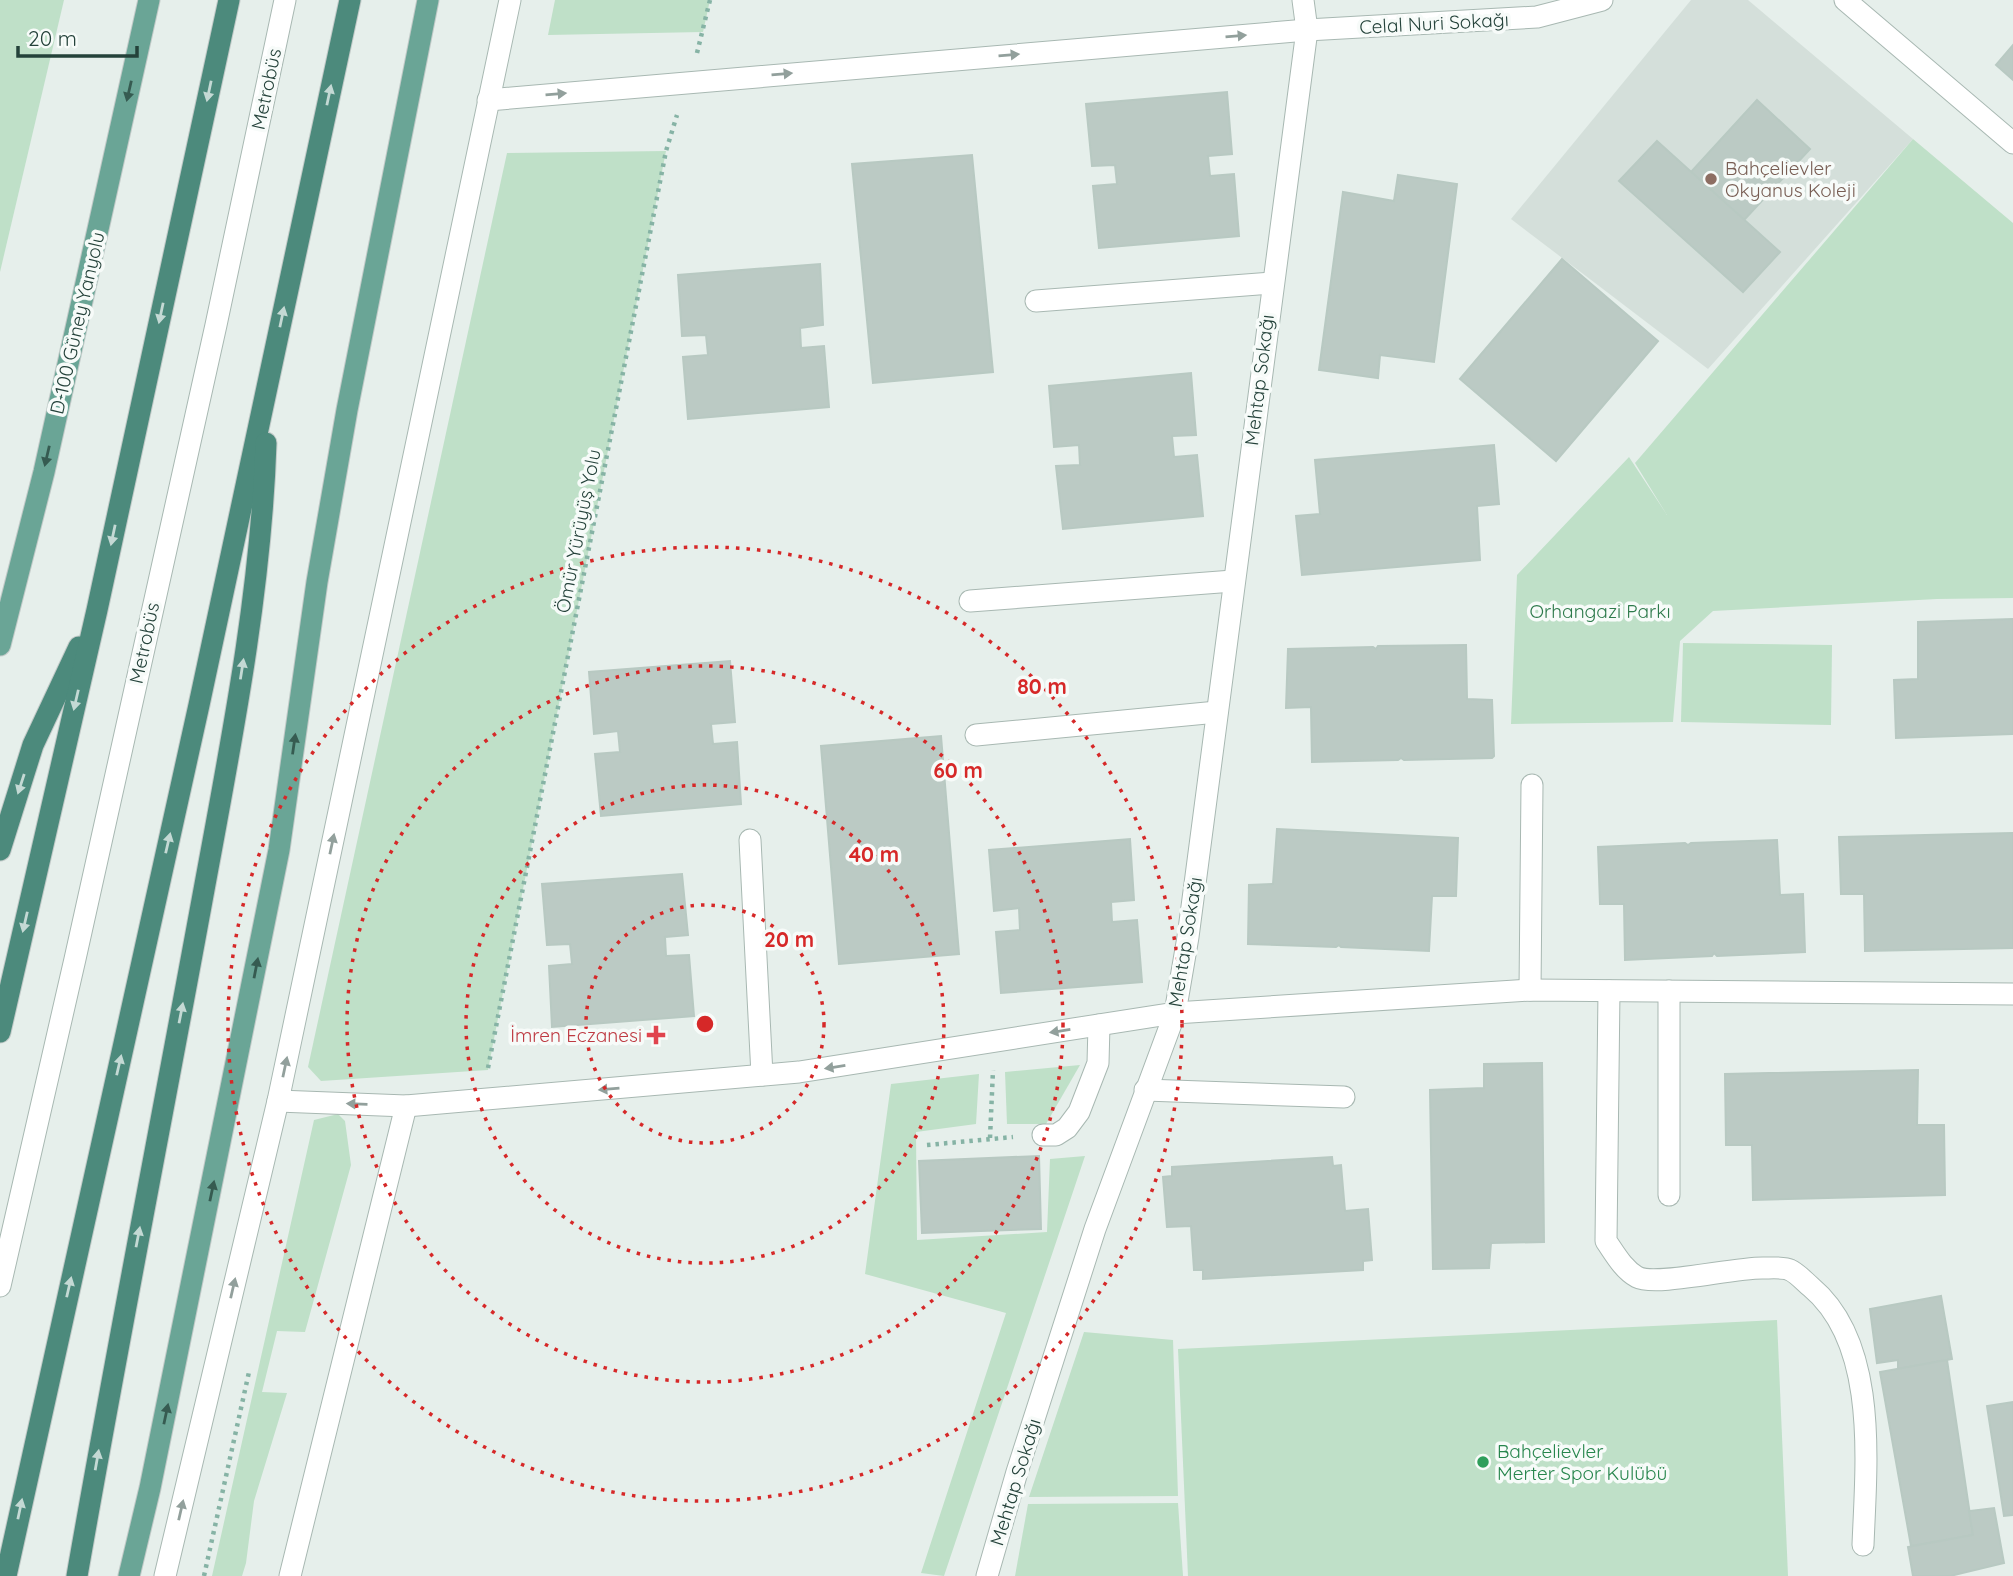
<svg xmlns="http://www.w3.org/2000/svg" width="2013" height="1576" font-family="Quicksand,sans-serif">
<style>
.built{fill:#d4dfda}
.green{fill:#bfe0c8}
.building{fill:#bbcac4;stroke:#b8c9c2;stroke-width:2}
.lines{fill:none;stroke-linecap:round;stroke-linejoin:round}
.service-casing{stroke:#a8b8b2;stroke-width:23}
.minor-casing{stroke:#a8b8b2;stroke-width:23}
.primary-casing{stroke:#c2cac8;stroke-width:23}
.trunk-casing{stroke:#c2cac8;stroke-width:23}
.path{stroke:#86b3a5;stroke-width:4.5;stroke-dasharray:3.5 5;stroke-linecap:butt}
.service{stroke:#fff;stroke-width:21}
.minor{stroke:#fff;stroke-width:21}
.primary{stroke:#6aa596;stroke-width:21}
.trunk{stroke:#4c8a7c;stroke-width:21}
.oneway{fill:#92a09c}
.oneway2{fill:#365b51}
.oneway3{fill:#c4d9d4}
.ring{fill:none;stroke:#d62828;stroke-width:3.5;stroke-dasharray:3.5 7}
.education-dot{fill:#8d6e63;stroke:#f7fbf9;stroke-width:2.5}
.health-dot{fill:#e0444e;stroke:#f7fbf9;stroke-width:2.5}
.leisure-dot{fill:#2e9e5b;stroke:#f7fbf9;stroke-width:2.5}
.labels{text-anchor:middle;dominant-baseline:central;stroke-width:7;stroke-linejoin:round;paint-order:stroke}
.street-label{font-size:19px;fill:#24423a;stroke:#f7fbf9}
.education-label{font-size:19px;fill:#785e54;stroke:#f7fbf9;text-anchor:start}
.park-label{font-size:19px;fill:#2d7a4b;stroke:#f7fbf9}
.health-label{font-size:19px;fill:#be3a42;stroke:#f7fbf9;text-anchor:end}
.leisure-label{font-size:19px;fill:#27864d;stroke:#f7fbf9;text-anchor:start}
.centre{fill:#d62828;stroke:#f7fbf9;stroke-width:3.5}
.ring-label{font-size:21px;text-anchor:middle;font-weight:bold;fill:#d62828;stroke:#f7fbf9;stroke-width:7;stroke-linejoin:round;paint-order:stroke}
</style>
<rect width="100%" height="100%" fill="#e6efeb"/>
<path class="built" d="M1691,0H1748L1913,139L1708,369L1511,219Z"/>
<g class="green">
<path d="M0,0H64L0,272Z"/>
<path d="M555,0H710L703,32L548,35Z"/>
<path d="M1913,139L2013,223V598L1937,599L1713,611L1680,641L1673,722L1511,724L1517,575L1629,457L1667,515L1635,463Z"/>
<path d="M666,151L488,1070L321,1081L308,1067L507,153Z"/>
<path d="M1683,643L1832,645L1831,725L1681,722Z"/>
<path d="M1080,1065L1046,1124H1007L1005,1072Z"/>
<path d="M979,1074L976,1124L916,1132L917,1240L1047,1232L1050,1159L1085,1156L944,1576L921,1573L1006,1313L865,1274L891,1084Z"/>
<path d="M338,1114L345,1121L351,1165L305,1332L277,1331L262,1392L287,1393L254,1501L246,1563L242,1576H212L314,1120Z"/>
<path d="M1777,1320L1788,1576H1188L1178,1349Z"/>
<path d="M1084,1332L1173,1340L1178,1496L1029,1497Z"/>
<path d="M1178,1503L1183,1576H1015L1028,1504Z"/>
</g>
<g class="building">
<path d="M2013,45V80L1996,65Z"/>
<path d="M1227,92L1232,154L1208,156L1210,176L1234,174L1239,236L1099,248L1093,186L1117,184L1115,165L1092,166L1086,104Z"/>
<path d="M1757,100L1810,149L1744,220L1691,172Z"/>
<path d="M1657,141L1780,252L1743,292L1619,181Z"/>
<path d="M972,155L993,372L873,383L852,164Z"/>
<path d="M1398,175L1457,184L1434,362L1380,355L1378,378L1319,370L1343,192L1394,201Z"/>
<path d="M1562,259L1658,341L1556,461L1460,379Z"/>
<path d="M820,264L823,325L800,328L801,348L824,346L829,407L688,419L683,357L708,355L706,335L682,336L678,275Z"/>
<path d="M1191,373L1196,435L1172,436L1174,457L1197,455L1203,516L1063,529L1056,466L1080,465L1079,445L1054,447L1049,386Z"/>
<path d="M1494,445L1499,504L1477,506L1480,560L1302,575L1296,516L1320,514L1315,460Z"/>
<path d="M2013,619V734L1896,738L1894,680L1918,679V622Z"/>
<path d="M1466,645L1467,699L1492,700L1494,756L1492,758L1404,760L1401,758L1398,760L1312,762L1311,707L1286,708L1288,649L1373,647L1376,649L1378,646Z"/>
<path d="M730,661L735,722L711,724L713,744L737,742L741,804L601,816L595,754L620,752L618,731L594,734L589,672Z"/>
<path d="M941,736L959,954L839,964L821,746Z"/>
<path d="M1277,829L1458,838L1456,896H1432L1429,951L1341,947L1339,945L1336,947L1248,944L1249,885L1273,884Z"/>
<path d="M2013,833V948L1865,951L1864,894H1841L1839,837Z"/>
<path d="M1130,839L1134,900L1111,902L1112,922L1137,920L1142,982L1001,993L996,932L1020,930L1019,908L994,911L989,850Z"/>
<path d="M1777,840L1780,895L1803,894L1805,952L1717,956L1714,953L1712,956L1625,960L1624,904H1600L1598,847L1685,843L1688,845L1691,843Z"/>
<path d="M682,874L688,935L665,937L666,956L689,955L694,1016L552,1027L549,966L572,964L570,944L547,945L542,884Z"/>
<path d="M1542,1063L1544,1242L1491,1243L1489,1268L1433,1269L1430,1090L1484,1088V1064Z"/>
<path d="M1918,1070L1917,1125H1944L1945,1195L1753,1200L1752,1145H1726L1725,1074Z"/>
<path d="M1039,1156L1041,1229L922,1233L919,1161Z"/>
<path d="M1332,1157L1333,1166L1341,1165L1345,1211L1368,1209L1372,1260L1363,1261V1270L1203,1279V1270H1194L1191,1226L1167,1227L1163,1177L1172,1176V1167Z"/>
<path d="M1941,1296L1952,1359L1898,1369V1360L1877,1363L1870,1309Z"/>
<path d="M1947,1360L1973,1535L1911,1546L1880,1372Z"/>
<path d="M2013,1402V1515L2004,1516L1987,1406Z"/>
<path d="M1994,1508L2004,1563L1950,1576H1913L1908,1547L1973,1535L1969,1511Z"/>
</g>
<g class="lines">
<g class="service-casing">
<g id="service">
<path d="M970,601L1233,581"/>
<path d="M976,735L1217,712"/>
<path d="M750,840L762,1075"/>
<path d="M1530,990L1532,785"/>
<path d="M1609,991L1606,1241C1615,1254 1623,1269 1637,1277C1656,1287 1735,1267 1764,1268C1771,1268 1784,1267 1790,1270C1797,1273 1805,1282 1811,1287C1879,1344 1866,1465 1863,1545"/>
<path d="M1145,1090L1344,1097"/>
<path d="M1043,1135H1056L1067,1128L1079,1112L1098,1063L1099,1025"/>
<path d="M1669,1195V991"/>
<path d="M0,1286L75,959L216,325L285,0"/>
</g>
</g>
<g class="minor-casing">
<g id="minor">
<path d="M1845,0L2013,143"/>
<path d="M488,100L1307,30L1537,17L1602,0"/>
<path d="M1036,301L1272,283"/>
<path d="M278,1101L406,1106L799,1072L1175,1013L1530,990L2013,994"/>
<path d="M165,1576L278,1101L510,0"/>
<path d="M290,1576L406,1106"/>
<path d="M987,1576L1017,1472L1095,1229L1175,1013L1188,937L1307,30L1303,0"/>
</g>
</g>
<g class="primary-casing">
<g id="primary">
<path d="M0,645L44,472L149,0"/>
<path d="M129,1576L150,1488L279,850L317,582L347,410L428,0"/>
</g>
</g>
<g class="trunk-casing">
<g id="trunk">
<path d="M0,850L33,745L79,647"/>
<path d="M0,1032L97,610L229,0"/>
<path d="M6,1576L199,705L350,0"/>
<path d="M77,1576C116,1352 160,1129 201,906C229,753 261,598 266,443"/>
</g>
</g>
<g class="path">
<path d="M697,53L710,0"/>
<path d="M488,1068L666,151L677,115"/>
<path d="M990,1138L993,1070"/>
<path d="M927,1145L1013,1137"/>
<path d="M204,1576L249,1372"/>
</g>
<use href="#service" class="service"/>
<use href="#minor" class="minor"/>
<use href="#primary" class="primary"/>
<use href="#trunk" class="trunk"/>
</g>
<defs><path id="oneway-solid" d="M-6-.8H1V-3.2L6.5 0L1 3.2V.8H-6Z" transform="scale(1.75)"/></defs>
<g class="oneway">
<use href="#oneway-solid" transform="translate(1236 36) rotate(-5)"/>
<use href="#oneway-solid" transform="translate(1009 55) rotate(-5)"/>
<use href="#oneway-solid" transform="translate(782 74) rotate(-5)"/>
<use href="#oneway-solid" transform="translate(556 94) rotate(-5)"/>
<use href="#oneway-solid" transform="translate(332 844) rotate(-78)"/>
<use href="#oneway-solid" transform="translate(1060 1031) rotate(171)"/>
<use href="#oneway-solid" transform="translate(285 1067) rotate(-78)"/>
<use href="#oneway-solid" transform="translate(835 1067) rotate(171)"/>
<use href="#oneway-solid" transform="translate(609 1089) rotate(175)"/>
<use href="#oneway-solid" transform="translate(357 1104) rotate(-178)"/>
<use href="#oneway-solid" transform="translate(233 1288) rotate(-77)"/>
<use href="#oneway-solid" transform="translate(181 1510) rotate(-77)"/>
</g>
<g class="oneway2">
<use href="#oneway-solid" transform="translate(129 91) rotate(103)"/>
<use href="#oneway-solid" transform="translate(47 456) rotate(103)"/>
<use href="#oneway-solid" transform="translate(294 744) rotate(-82)"/>
<use href="#oneway-solid" transform="translate(256 968) rotate(-79)"/>
<use href="#oneway-solid" transform="translate(212 1191) rotate(-78)"/>
<use href="#oneway-solid" transform="translate(166 1414) rotate(-78)"/>
</g>
<g class="oneway3">
<use href="#oneway-solid" transform="translate(209 91) rotate(102)"/>
<use href="#oneway-solid" transform="translate(329 95) rotate(-78)"/>
<use href="#oneway-solid" transform="translate(161 313) rotate(102)"/>
<use href="#oneway-solid" transform="translate(282 317) rotate(-78)"/>
<use href="#oneway-solid" transform="translate(113 535) rotate(102)"/>
<use href="#oneway-solid" transform="translate(242 669) rotate(-81)"/>
<use href="#oneway-solid" transform="translate(76 700) rotate(103)"/>
<use href="#oneway-solid" transform="translate(21 784) rotate(108)"/>
<use href="#oneway-solid" transform="translate(168 843) rotate(-77)"/>
<use href="#oneway-solid" transform="translate(25 922) rotate(103)"/>
<use href="#oneway-solid" transform="translate(181 1013) rotate(-79)"/>
<use href="#oneway-solid" transform="translate(119 1065) rotate(-77)"/>
<use href="#oneway-solid" transform="translate(138 1237) rotate(-79)"/>
<use href="#oneway-solid" transform="translate(69 1287) rotate(-77)"/>
<use href="#oneway-solid" transform="translate(97 1460) rotate(-80)"/>
<use href="#oneway-solid" transform="translate(20 1509) rotate(-78)"/>
</g>
<g class="ring">
<circle cx="705" cy="1024" r="119"/>
<circle cx="705" cy="1024" r="239"/>
<circle cx="705" cy="1024" r="358"/>
<circle cx="705" cy="1024" r="477"/>
</g>
<circle class="education-dot" cx="1711" cy="179" r="7"/>
<path class="health-dot" d="M652.5 1024.5h7v7h7v7h-7v7h-7v-7h-7v-7h7z"/>
<circle class="leisure-dot" cx="1483" cy="1462" r="7"/>
<g class="labels">
<g class="street-label">
<text transform="translate(1434 23) rotate(-3)">Celal Nuri Sokağı</text>
<text transform="translate(266 89) rotate(-78)">Metrobüs</text>
<text transform="translate(77 323) rotate(-77)">D-100 Güney Yanyolu</text>
<text transform="translate(1259 380) rotate(-83)">Mehtap Sokağı</text>
<text transform="translate(578 531) rotate(-79)">Ömür Yürüyüş Yolu</text>
<text transform="translate(144 643) rotate(-78)">Metrobüs</text>
<text transform="translate(1185 942) rotate(-81)">Mehtap Sokağı</text>
<text transform="translate(1015 1482) rotate(-73)">Mehtap Sokağı</text>
</g>
<g class="education-label">
<text x="1725" y="168">Bahçelievler<tspan x="1725" dy="22">Okyanus Koleji</tspan></text>
</g>
<g class="park-label">
<text x="1600" y="611">Orhangazi Parkı</text>
</g>
<g class="health-label">
<text x="642" y="1035">İmren Eczanesi</text>
</g>
<g class="leisure-label">
<text x="1497" y="1451">Bahçelievler<tspan x="1497" dy="22">Merter Spor Kulübü</tspan></text>
</g>
</g>
<circle cx="705" cy="1024" r="10" class="centre"/>
<g class="ring-label">
<text x="1042" y="694">80 m</text>
<text x="958" y="778">60 m</text>
<text x="874" y="862">40 m</text>
<text x="789" y="947">20 m</text>
</g>
<path d="M18 46v10h119v-10" fill="none" stroke="#24423a" stroke-width="3.5"/>
<text x="28" y="46" font-size="21" fill="#24423a" stroke="#f7fbf9" stroke-width="5" paint-order="stroke">20 m</text>
</svg>
